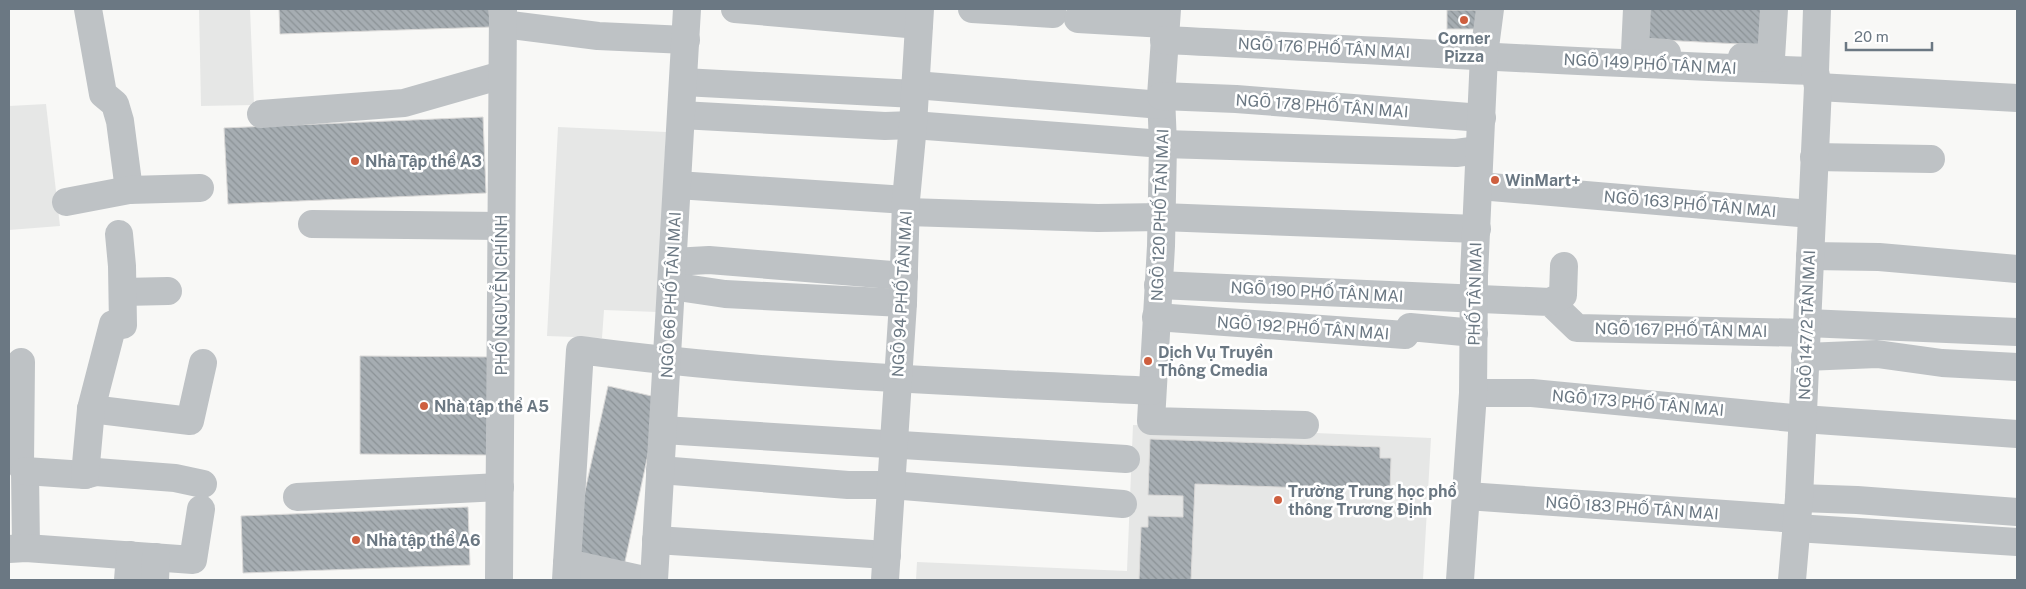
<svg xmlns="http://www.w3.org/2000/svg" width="2026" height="589" font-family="'Public Sans',sans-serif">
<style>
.built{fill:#e6e7e6}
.building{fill:url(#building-back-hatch);stroke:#dad9d8}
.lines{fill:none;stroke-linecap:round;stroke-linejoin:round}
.minor{stroke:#bec2c5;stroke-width:28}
.poi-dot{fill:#ce5f3f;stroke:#fff;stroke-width:2}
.labels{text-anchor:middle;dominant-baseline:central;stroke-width:5;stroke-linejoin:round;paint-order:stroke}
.poi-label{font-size:16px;font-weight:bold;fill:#6b7883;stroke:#fff;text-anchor:start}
.street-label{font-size:16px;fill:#6b7883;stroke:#fff}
</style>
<defs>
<pattern id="building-back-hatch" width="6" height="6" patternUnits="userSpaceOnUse" patternTransform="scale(1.25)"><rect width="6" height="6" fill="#a6adb2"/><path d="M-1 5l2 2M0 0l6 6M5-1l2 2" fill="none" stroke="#8b9296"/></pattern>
</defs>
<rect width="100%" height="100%" fill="#f8f8f6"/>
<g class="built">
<path d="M199,9H250L254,105L201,106Z"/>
<path d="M46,104L60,226L9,230V106Z"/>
<path d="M558,127L666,132L657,312L604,310L602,338L547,336Z"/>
<path d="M1133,425L1431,438L1423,580H916L917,562L1127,571Z"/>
</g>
<g class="building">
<path d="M279,9H489L490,27L280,34Z"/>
<path d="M1643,9H1762L1760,45L1641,39Z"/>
<rect x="1447" y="10" width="34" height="19"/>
<path d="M483,117L486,193L228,204L224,128Z"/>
<path d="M360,356L489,357L488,455L360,454Z"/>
<path d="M608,386L660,398L623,571L570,560Z"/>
<path d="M1150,439L1380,447V458H1391L1390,491L1195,484L1191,580H1139L1141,527H1148V516L1183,517V496L1148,495Z"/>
<path d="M468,507L470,565L243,573L241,516Z"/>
</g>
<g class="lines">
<g class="minor">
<path d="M88,9L103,94L115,104L120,121L129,190"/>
<path d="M735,9L919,25"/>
<path d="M972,9L1053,14"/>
<path d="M1167,9L1161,96L1163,144L1161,246L1151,421L1305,425"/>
<path d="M1637,9L1635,51L1667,53"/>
<path d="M1078,19L1165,24"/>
<path d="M503,24L598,36L686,40"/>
<path d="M1164,40C1381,50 1598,64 1815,71"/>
<path d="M1742,57L1771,58L1774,9"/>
<path d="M683,82L915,94"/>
<path d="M915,85L1162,105"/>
<path d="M1818,87L2017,98"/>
<path d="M1161,96L1236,99L1482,118"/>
<path d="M261,114L404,103L502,75"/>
<path d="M681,115L885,126L913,125L1163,144L1456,153L1479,150"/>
<path d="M1814,157L1931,159"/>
<path d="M677,185L906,200"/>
<path d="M1479,186L1811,214"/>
<path d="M66,202L129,190L200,188"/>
<path d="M907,212L1098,218L1161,217L1477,229"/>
<path d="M312,224L501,226"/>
<path d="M1810,256L1879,257L2017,269"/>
<path d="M673,262L709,260L904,276"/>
<path d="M1158,285L1550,302L1577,328L1807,333"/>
<path d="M671,286L725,294L903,303"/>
<path d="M123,292L168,291"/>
<path d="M1550,302L1563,295L1564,266"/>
<path d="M1156,317L1405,335L1410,327L1474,333"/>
<path d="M1807,323L2017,332"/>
<path d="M1805,357L1877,354L1942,363L2017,367"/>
<path d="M21,362L20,464L25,471L26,548"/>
<path d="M1473,393H1532L1803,419L2017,434"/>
<path d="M91,409L190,421L203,363"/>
<path d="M663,430L1126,459"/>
<path d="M660,470L848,485H891L1123,504"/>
<path d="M25,471L85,475L96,472L175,478L203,484"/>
<path d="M85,475L91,409L113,324L123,325L122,266L119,234"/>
<path d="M1467,496L1797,519"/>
<path d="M297,497L500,487"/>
<path d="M1799,498L1857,500L2017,512"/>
<path d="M1796,528L2017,542"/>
<path d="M656,540L887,555"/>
<path d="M9,549L26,548L193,560L201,509"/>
<path d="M567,563L644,580"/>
<path d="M128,580L130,555"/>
<path d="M155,580L156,557"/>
<path d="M499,580L503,9"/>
<path d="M566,580L580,350C770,375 961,382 1152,391"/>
<path d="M654,580L687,9"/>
<path d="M885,580L903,303L906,200L913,125L920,9"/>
<path d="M1460,580L1473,393L1474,276L1484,55L1490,9"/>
<path d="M1792,580L1799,498L1818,87L1815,71L1817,9"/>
</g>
</g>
<g class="poi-dot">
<circle cx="1464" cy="20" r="5"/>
<circle cx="355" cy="161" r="5"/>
<circle cx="1495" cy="180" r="5"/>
<circle cx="1148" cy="361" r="5"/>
<circle cx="424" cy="406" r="5"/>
<circle cx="1278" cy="500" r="5"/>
<circle cx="356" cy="540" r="5"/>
</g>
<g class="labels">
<g class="poi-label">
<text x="1464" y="38" text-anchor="middle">Corner<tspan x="1464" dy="18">Pizza</tspan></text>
<text x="365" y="161">Nhà Tập thể A3</text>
<text x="1505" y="180">WinMart+</text>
<text x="1158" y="352">Dịch Vụ Truyền<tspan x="1158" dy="18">Thông Cmedia</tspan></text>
<text x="434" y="406">Nhà tập thể A5</text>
<text x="1288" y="491">Trường Trung học phổ<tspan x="1288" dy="18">thông Trương Định</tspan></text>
<text x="366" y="540">Nhà tập thể A6</text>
</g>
<g class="street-label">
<text transform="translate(1324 48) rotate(3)">NGÕ 176 PHỐ TÂN MAI</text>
<text transform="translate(1650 64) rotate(3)">NGÕ 149 PHỐ TÂN MAI</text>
<text transform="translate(1322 106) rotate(4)">NGÕ 178 PHỐ TÂN MAI</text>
<text transform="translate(1690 204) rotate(5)">NGÕ 163 PHỐ TÂN MAI</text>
<text transform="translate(1160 215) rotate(-88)">NGÕ 120 PHỐ TÂN MAI</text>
<text transform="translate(1317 292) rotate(3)">NGÕ 190 PHỐ TÂN MAI</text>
<text transform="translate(902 294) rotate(-87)">NGÕ 94 PHỐ TÂN MAI</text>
<text transform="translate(1475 294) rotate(-89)">PHỐ TÂN MAI</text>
<text transform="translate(501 295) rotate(-90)">PHỐ NGUYỄN CHÍNH</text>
<text transform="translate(671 295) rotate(-87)">NGÕ 66 PHỐ TÂN MAI</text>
<text transform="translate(1807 325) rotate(-88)">NGÕ 147/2 TÂN MAI</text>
<text transform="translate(1303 328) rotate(4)">NGÕ 192 PHỐ TÂN MAI</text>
<text transform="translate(1681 330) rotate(1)">NGÕ 167 PHỐ TÂN MAI</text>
<text transform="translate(1638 403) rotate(5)">NGÕ 173 PHỐ TÂN MAI</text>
<text transform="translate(1632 508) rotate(4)">NGÕ 183 PHỐ TÂN MAI</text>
</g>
</g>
<rect width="2026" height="589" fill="none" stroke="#6b7883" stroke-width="20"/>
<path d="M1846 42v8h86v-8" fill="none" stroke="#6b7883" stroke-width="2.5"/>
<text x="1854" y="42" font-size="15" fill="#6b7883" stroke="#ffffff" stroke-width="4" paint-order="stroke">20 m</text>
</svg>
